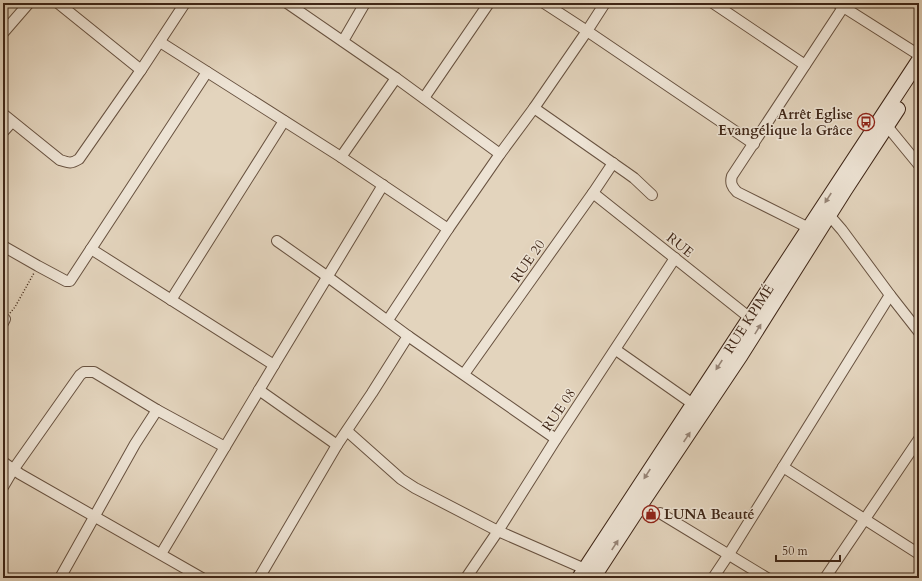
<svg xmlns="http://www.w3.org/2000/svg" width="922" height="581" font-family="Cardo,serif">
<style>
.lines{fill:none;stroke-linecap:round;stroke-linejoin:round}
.street-casing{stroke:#685240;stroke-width:12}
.secondary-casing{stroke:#3f2617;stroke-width:16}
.path{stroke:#3f2617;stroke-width:1.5;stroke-dasharray:1 2;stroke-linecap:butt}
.street{stroke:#ede3d4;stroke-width:10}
.secondary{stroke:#ede3d4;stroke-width:14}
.oneway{fill:#968476}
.labels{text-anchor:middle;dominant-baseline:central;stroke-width:3;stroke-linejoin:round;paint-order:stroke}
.poi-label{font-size:14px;font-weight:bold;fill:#3f2617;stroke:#ede3d4;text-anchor:end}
.street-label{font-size:14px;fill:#3f2617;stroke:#ede3d4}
</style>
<rect width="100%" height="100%" fill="#e3d4bd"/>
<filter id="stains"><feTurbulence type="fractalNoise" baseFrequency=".005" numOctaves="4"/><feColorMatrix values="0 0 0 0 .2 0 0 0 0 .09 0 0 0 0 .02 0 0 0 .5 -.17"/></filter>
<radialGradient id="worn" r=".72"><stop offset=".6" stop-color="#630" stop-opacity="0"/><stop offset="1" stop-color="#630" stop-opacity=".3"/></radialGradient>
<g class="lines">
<g class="street-casing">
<g id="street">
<path d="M58,3L141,70"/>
<path d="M287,3L396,78L500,154"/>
<path d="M544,3L587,31L754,144"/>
<path d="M713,3L805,65"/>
<path d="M837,3L919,55"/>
<path d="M3,33L29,3"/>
<path d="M343,41L365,3"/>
<path d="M160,42L341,157L448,229"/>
<path d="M424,98L489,3"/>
<path d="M534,108L627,173L634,178L652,195"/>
<path d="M3,114L60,160C69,163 71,164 79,159L141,70L185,3"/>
<path d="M887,126L919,165"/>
<path d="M3,132L12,122"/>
<path d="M341,157L396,78"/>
<path d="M593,193L750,318"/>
<path d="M829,215L842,230L890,295L919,332"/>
<path d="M809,228L737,192C732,187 730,183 732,176L846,3"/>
<path d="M277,241L328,277L408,336L556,439"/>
<path d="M3,246L38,266L66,281H70L207,72"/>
<path d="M91,249L274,365"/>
<path d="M171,300L284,121"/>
<path d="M388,320L448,229L500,154L534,108L587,31L605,3"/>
<path d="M3,323L5,319"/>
<path d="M616,350L693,404"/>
<path d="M464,374L593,193L613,163"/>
<path d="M259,390L337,445"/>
<path d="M347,431L401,479L415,488L498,531L585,569"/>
<path d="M3,462L20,474L202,578"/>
<path d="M783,467L919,554"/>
<path d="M3,487L13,470L80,375L84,372H94L157,410L225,447"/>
<path d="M660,513L767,578"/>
<path d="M161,554L274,365L383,185"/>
<path d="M60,578L135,444L157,410"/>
<path d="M259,578L337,445L372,393L408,336"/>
<path d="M466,578L498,531L556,439L675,258"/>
<path d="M713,578L729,554L890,295"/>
<path d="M825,578L919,439"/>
</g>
</g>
<g class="secondary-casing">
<g id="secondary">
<path d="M579,578L919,60"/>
<path d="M593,578L638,509L741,355L845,190L898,109"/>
</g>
</g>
<path class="path" d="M10,313L15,307L34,273"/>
<use href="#street" class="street"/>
<use href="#secondary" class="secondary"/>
</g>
<defs><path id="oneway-solid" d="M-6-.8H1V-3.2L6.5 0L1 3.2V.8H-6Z"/></defs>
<g class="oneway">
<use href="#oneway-solid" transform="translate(828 198) rotate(123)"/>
<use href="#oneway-solid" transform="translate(758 329) rotate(-58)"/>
<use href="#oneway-solid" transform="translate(719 365) rotate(123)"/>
<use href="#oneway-solid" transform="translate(687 437) rotate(-56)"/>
<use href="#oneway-solid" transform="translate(647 474) rotate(123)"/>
<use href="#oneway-solid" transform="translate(615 545) rotate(-57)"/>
</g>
<defs>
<g id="bus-ring" transform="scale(0.9)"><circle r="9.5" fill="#ede3d4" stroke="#8f2418" stroke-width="1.5"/><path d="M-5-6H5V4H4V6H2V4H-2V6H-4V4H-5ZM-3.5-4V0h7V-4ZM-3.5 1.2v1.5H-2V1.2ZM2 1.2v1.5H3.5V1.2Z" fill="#8f2418"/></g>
<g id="shop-ring" transform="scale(0.9)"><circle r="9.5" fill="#ede3d4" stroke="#8f2418" stroke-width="1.5"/><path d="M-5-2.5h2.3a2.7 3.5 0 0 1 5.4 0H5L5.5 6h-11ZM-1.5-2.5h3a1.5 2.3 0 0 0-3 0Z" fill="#8f2418"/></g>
</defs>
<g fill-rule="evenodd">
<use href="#bus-ring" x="866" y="122"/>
<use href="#shop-ring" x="651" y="514"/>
</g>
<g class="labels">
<g class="poi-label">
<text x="853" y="114">Arrêt Eglise<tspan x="853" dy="16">Evangélique la Grâce</tspan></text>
<text x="664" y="514" text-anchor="start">LUNA Beauté</text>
</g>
<g class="street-label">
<text transform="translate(680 245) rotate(39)">RUE</text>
<text transform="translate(528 261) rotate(-55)">RUE 20</text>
<text transform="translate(749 319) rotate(-57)">RUE KPIMÉ</text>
<text transform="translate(559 410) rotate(-56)">RUE 08</text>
</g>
</g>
<rect width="922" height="581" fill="none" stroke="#e3d4bd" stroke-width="16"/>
<rect x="4" y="4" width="914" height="573" fill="none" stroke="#3f2617" stroke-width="2"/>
<rect x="8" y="8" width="906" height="565" fill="none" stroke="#3f2617"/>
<path d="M776 555v6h64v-6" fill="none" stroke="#3f2617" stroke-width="2"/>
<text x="782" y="555" font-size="12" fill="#3f2617" stroke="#ede3d4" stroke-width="3" paint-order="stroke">50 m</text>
<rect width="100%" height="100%" filter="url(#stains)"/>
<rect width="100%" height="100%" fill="url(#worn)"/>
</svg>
